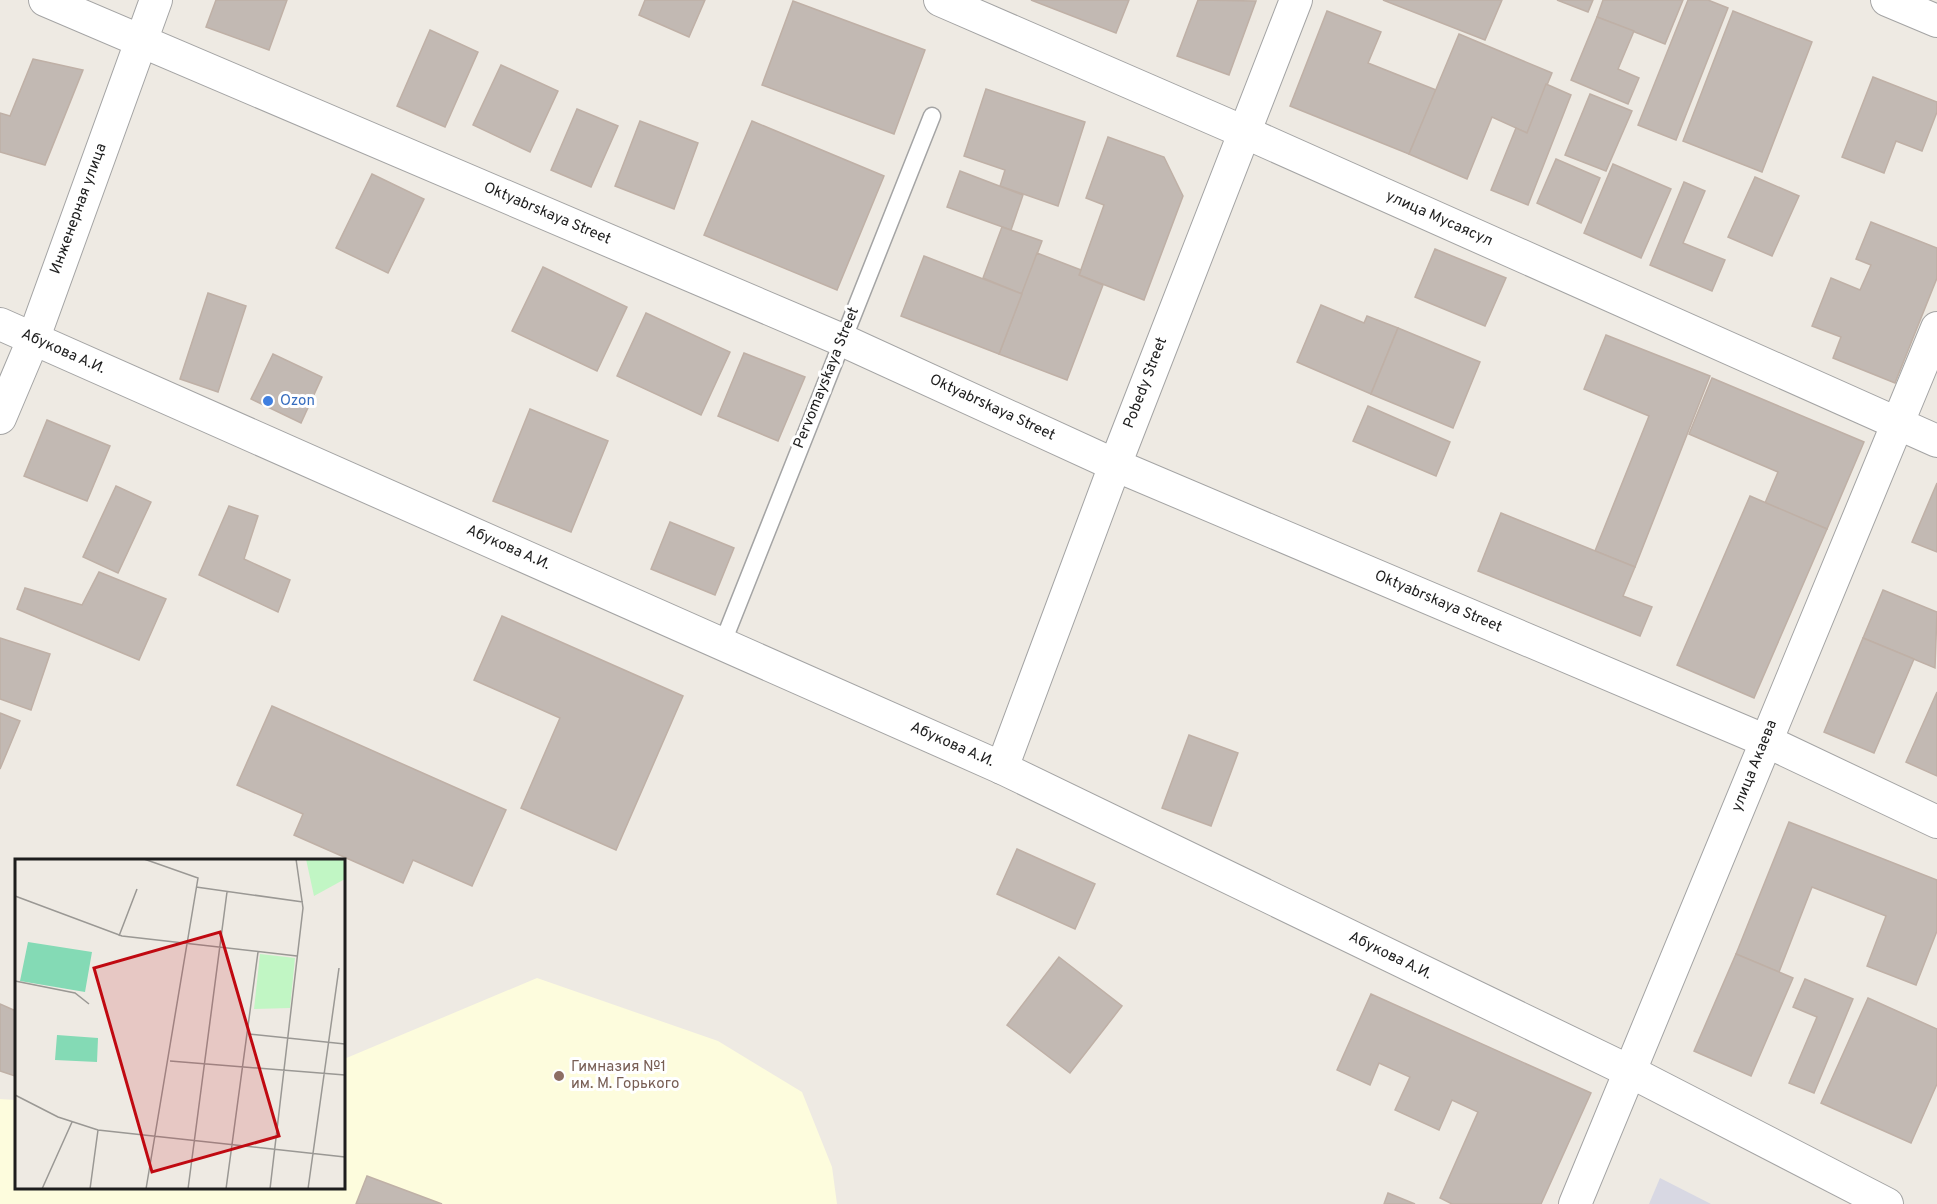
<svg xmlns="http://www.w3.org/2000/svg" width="1937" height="1204" font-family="Overpass,sans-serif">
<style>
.education{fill:#fdfcdd}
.plaza{fill:#d8d8e3}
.building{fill:#c2b9b3;stroke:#bfb0a6;stroke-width:1.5}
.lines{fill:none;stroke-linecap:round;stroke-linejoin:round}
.service-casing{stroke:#a4a4a4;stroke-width:19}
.minor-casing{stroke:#a4a4a4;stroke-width:34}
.service{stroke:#fff;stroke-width:16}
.minor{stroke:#fff;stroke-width:32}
.shop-dot{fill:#3f7fe0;stroke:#fff;stroke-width:2}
.education-dot{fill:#8d6e63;stroke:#fff;stroke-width:2}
.labels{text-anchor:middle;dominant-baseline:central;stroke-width:6;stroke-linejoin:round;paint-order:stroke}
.street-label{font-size:15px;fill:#1d1d1d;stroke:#fff}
.shop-label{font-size:15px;fill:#366cbe;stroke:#fff;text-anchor:start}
.education-label{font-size:15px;fill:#785e54;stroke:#fff;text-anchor:start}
.inset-road{fill:none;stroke:#9a9894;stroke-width:1.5}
.view{fill:#c00911;fill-opacity:0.15;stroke:#c00911;stroke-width:3}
.inset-edge{fill:none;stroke:#1d1d1d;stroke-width:3}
</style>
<rect width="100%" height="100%" fill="#eeeae3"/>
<path class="education" d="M537,978L718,1041L802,1092L832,1167L837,1204H0V1099L16,1100V1188H344V1059Z"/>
<path class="plaza" d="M1660,1178L1711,1204H1649Z"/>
<g class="building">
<path d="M216,0H287L269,50L206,27Z"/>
<path d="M645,0H705L689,37L639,15Z"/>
<path d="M1031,0H1129L1116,33Z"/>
<path d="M1198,0L1256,1L1229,75L1177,56Z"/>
<path d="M1383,0H1502L1485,40Z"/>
<path d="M1557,0H1593L1588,12Z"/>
<path d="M1603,0H1683L1665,44L1597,17Z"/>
<path d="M1688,0H1708L1728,8L1676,140L1638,125Z"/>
<path d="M793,1L925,50L894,134L762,85Z"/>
<path d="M1327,11L1381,32L1368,63L1436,90L1409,154L1290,106Z"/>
<path d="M1733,11L1812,42L1762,172L1683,141Z"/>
<path d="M1597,17L1634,31L1618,69L1639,78L1628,104L1571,80Z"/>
<path d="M430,30L478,52L445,127L397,106Z"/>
<path d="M1459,34L1552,73L1527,133L1492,117L1467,179L1409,154Z"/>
<path d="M33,59L83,70L45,165L0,152V113L10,116Z"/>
<path d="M501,65L558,91L530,152L473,125Z"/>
<path d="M1873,77L1937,102V112L1922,151L1896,141L1884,173L1842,157Z"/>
<path d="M1546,84L1571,95L1528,205L1491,190L1516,128L1527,133Z"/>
<path d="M986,89L1085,122L1058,206L1000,186L1005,170L964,156Z"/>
<path d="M1590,94L1632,111L1606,171L1565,155Z"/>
<path d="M577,109L618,126L591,187L551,170Z"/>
<path d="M640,121L698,143L674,209L615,186Z"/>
<path d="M752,121L884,176L837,290L704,235Z"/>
<path d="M1108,137L1164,157L1183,196L1144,300L1079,275L1104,205L1086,198Z"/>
<path d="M1556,159L1600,178L1581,223L1537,203Z"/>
<path d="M1613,164L1671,189L1641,258L1584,233Z"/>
<path d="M960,171L1023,195L1011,230L947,207Z"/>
<path d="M372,174L424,199L388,273L336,248Z"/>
<path d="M1755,177L1799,196L1772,256L1728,237Z"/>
<path d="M1684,182L1705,191L1683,243L1725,260L1712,291L1650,265Z"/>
<path d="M1871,222L1937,248V278L1895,383L1833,358L1841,337L1812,326L1831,278L1860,290L1871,265L1856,259Z"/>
<path d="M1002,227L1042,241L1022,294L983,278Z"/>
<path d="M1435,249L1506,278L1485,326L1415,297Z"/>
<path d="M1037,253L1081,270L1079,275L1103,285L1067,380L999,354Z"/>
<path d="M924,256L1022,294L999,354L901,316Z"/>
<path d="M543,267L627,307L597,371L512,331Z"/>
<path d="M208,293L246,306L218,392L180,379Z"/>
<path d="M1321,305L1364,323L1367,316L1398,328L1371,394L1297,362Z"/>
<path d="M646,313L730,352L701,415L617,376Z"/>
<path d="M1398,328L1480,362L1453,428L1371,394Z"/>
<path d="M1606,335L1710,376L1635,567L1595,551L1649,416L1584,389Z"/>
<path d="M744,353L805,377L778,441L718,416Z"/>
<path d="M273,354L322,377L301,423L251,399Z"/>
<path d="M1712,378L1864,442L1827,529L1765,503L1778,472L1689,434Z"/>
<path d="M1368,406L1450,442L1436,476L1353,441Z"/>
<path d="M530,409L608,441L571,532L493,501Z"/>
<path d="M47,420L110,446L87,501L24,476Z"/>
<path d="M1937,483V552L1912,542Z"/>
<path d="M116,486L151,502L118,573L83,557Z"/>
<path d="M1750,496L1827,529L1754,698L1677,665Z"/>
<path d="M229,506L258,516L244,559L290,580L278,612L199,575Z"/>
<path d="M1501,513L1635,567L1623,596L1652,607L1640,636L1478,571Z"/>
<path d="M670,522L734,548L715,595L651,569Z"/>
<path d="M99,572L166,599L139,660L17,609L25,588L82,605Z"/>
<path d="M1883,590L1937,612L1935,668L1863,638Z"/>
<path d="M502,616L683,696L616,850L521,808L560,718L474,680Z"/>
<path d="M0,638L50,654L31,710L0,699Z"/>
<path d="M1863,638L1914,659L1874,753L1824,732Z"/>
<path d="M1937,692V776L1906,762Z"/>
<path d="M272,706L506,810L472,886L413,860L403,883L294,835L303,814L237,785Z"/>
<path d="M0,713L20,721L0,769Z"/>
<path d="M1189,735L1238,753L1211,826L1162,808Z"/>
<path d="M1789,822L1937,880V931L1916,985L1867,966L1886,916L1812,887L1779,972L1736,954Z"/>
<path d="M1017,849L1095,884L1075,929L997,894Z"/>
<path d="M1736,954L1793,978L1751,1076L1694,1051Z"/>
<path d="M1059,957L1122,1006L1070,1073L1007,1025Z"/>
<path d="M1805,979L1853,999L1814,1093L1789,1083L1817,1017L1793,1007Z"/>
<path d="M1371,994L1591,1093L1541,1204H1452L1440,1198L1478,1112L1452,1100L1439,1130L1395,1110L1410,1077L1379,1063L1370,1085L1337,1070Z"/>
<path d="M1868,998L1937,1029V1084L1911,1143L1821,1103Z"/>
<path d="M0,1004L16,1011L15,1076L0,1071Z"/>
<path d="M367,1176L442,1204H356Z"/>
<path d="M1388,1193L1415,1204H1384Z"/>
</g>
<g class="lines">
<g class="service-casing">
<path id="service" d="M723,642L932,116"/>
</g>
<g class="minor-casing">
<g id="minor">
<path d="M45,0L842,340L1115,465L1766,741L1937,822"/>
<path d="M940,0L1244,132L1937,441"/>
<path d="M1887,0L1937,21"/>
<path d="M0,324L1002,768L1629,1071L1887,1204"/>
<path d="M0,418L33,340L156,0"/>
<path d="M1002,768L1115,465L1296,0"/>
<path d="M1575,1204L1937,328"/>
</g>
</g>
<use href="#service" class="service"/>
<use href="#minor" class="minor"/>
</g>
<circle class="shop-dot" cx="268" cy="401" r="6"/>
<circle class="education-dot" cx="559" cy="1076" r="6"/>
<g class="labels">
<g class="street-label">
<text transform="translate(79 209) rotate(-70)">Инженерная улица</text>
<text transform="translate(547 214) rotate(23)">Oktyabrskaya Street</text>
<text transform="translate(1439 219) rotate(24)">улица Мусаясул</text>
<text transform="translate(63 352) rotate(24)">Абукова А.И.</text>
<text transform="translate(827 378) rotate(-68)">Pervomayskaya Street</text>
<text transform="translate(1146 383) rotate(-69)">Pobedy Street</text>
<text transform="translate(992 408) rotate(25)">Oktyabrskaya Street</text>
<text transform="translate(508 548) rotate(24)">Абукова А.И.</text>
<text transform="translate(1438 602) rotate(23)">Oktyabrskaya Street</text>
<text transform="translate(952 745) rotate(24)">Абукова А.И.</text>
<text transform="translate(1755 766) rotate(-68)">улица Акаева</text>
<text transform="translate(1390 956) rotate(26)">Абукова А.И.</text>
</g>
<g class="shop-label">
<text x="280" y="401">Ozon</text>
</g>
<g class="education-label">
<text x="571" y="1067">Гимназия №1<tspan x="571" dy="17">им. М. Горького</tspan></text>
</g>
</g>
<g transform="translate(15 859)">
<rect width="330" height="330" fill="#eeeae3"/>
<path d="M291,0H330V20L299,37ZM245,95L280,99L275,149L239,150Z" fill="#c1f6c4"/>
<path d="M13,83L77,93L70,133L5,122ZM42,176L83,179L82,203L40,201Z" fill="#84dab5"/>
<path class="inset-road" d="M129,0L183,19L131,330M181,28L288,43M0,37L107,77L282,97M104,77L122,30M0,122L60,134L74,145M234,175L330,185M155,202L330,216M0,236L43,258L83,271L330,298M27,330L57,263M75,330L83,271M173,330L212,33M211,330L243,93M255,330L288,49L281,0M293,330L324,109"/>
<path class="view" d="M205,73L264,277L137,313L79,109Z"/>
<rect width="330" height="330" class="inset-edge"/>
</g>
</svg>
